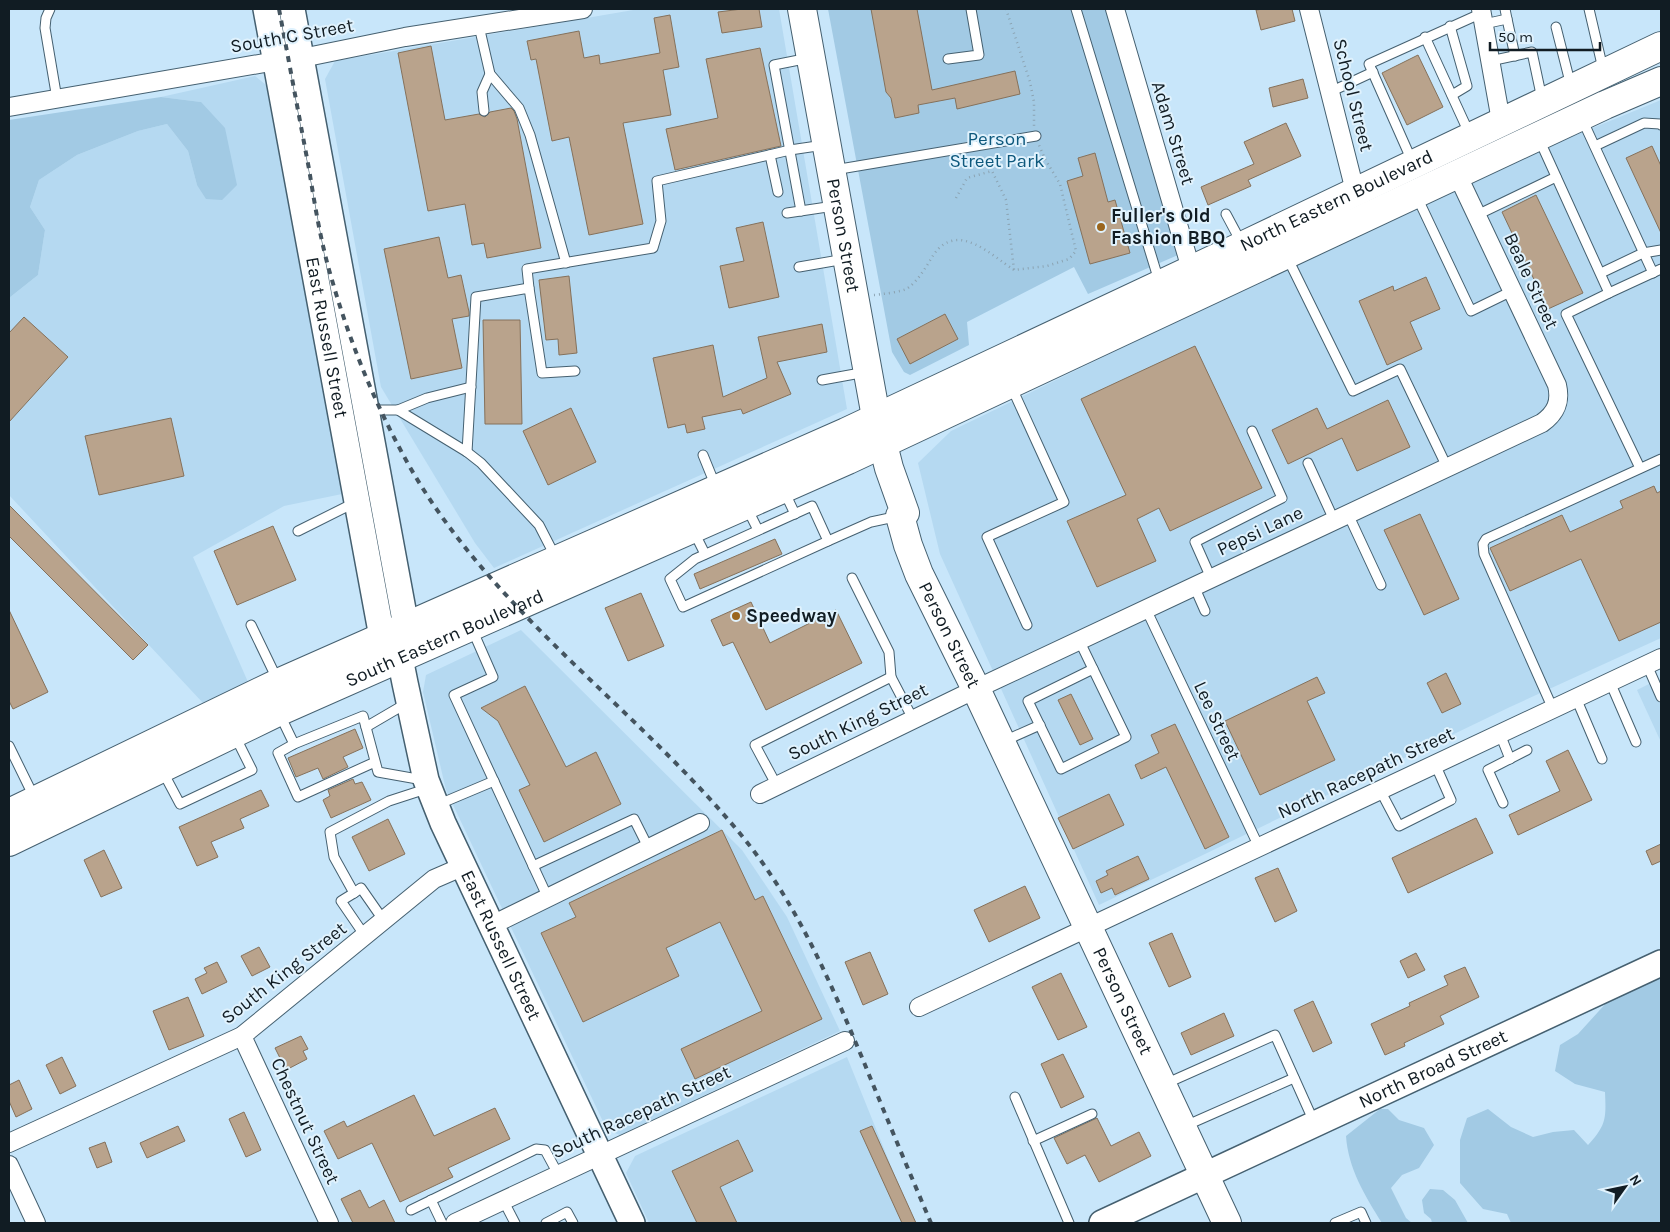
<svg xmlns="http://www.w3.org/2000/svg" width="1670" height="1232" font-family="Karla,sans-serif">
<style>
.built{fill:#b5d9f1}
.green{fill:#a2cae4}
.building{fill:#b9a38c;stroke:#85715b}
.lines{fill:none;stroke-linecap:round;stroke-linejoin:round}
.lane-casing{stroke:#456070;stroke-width:11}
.street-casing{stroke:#456070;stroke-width:20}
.secondary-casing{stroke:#456070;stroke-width:28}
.primary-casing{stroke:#456070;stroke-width:30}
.highway-casing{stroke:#456070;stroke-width:30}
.path{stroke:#8ba3b2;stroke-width:2.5;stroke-dasharray:1 4;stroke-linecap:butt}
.lane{stroke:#fff;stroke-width:9}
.street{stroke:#fff;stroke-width:18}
.secondary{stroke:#fff;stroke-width:25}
.primary{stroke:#fff;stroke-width:28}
.highway{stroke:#fff;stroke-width:28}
.rail{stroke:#44545f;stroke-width:4;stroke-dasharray:6 6;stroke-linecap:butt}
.poi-dot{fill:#9b661e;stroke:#e0f2fd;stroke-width:2}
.labels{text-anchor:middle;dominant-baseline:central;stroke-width:4;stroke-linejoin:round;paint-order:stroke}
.street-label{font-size:19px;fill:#111c23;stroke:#e0f2fd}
.park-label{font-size:19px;fill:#0d587c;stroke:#e0f2fd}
.poi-label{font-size:19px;font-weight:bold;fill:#111c23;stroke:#e0f2fd;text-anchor:start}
</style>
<rect width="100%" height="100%" fill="#c8e6fa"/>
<g class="built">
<path d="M639,9H779L847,409L494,568L475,543L381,387L325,79L335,61Z"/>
<path d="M255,76L266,85L342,494L284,506L193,557L248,682L203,703L9,495V298L38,275L45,230L30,207L39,180L77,155L138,131L167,124L188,151L197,185L201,102L161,97Z"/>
<path d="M1661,100V638L1510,707L1099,905L940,554L918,463L951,431L1476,176Z"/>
<path d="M521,630L742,850L787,917L840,1031L620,1135L607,1130L446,790L423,692L426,675Z"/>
<path d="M1661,678V742L1637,690Z"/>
<path d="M847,1057L914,1223H649L626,1173L635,1156Z"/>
</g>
<g class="green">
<path d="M828,9H1109L1178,255L1088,294L1074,267L967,322L969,345L910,375L904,372L892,352Z"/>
<path d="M161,97L201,102L225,128L237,185L222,200L206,199L197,185L188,151L167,124L138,131L77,155L39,180L30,207L45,230L38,275L9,298V120Z"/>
<path d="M1661,973V1223H1511L1507,1214L1483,1209L1460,1183V1140L1467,1118L1488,1109L1511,1127L1533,1137L1553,1132L1574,1130L1588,1145C1607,1125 1606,1117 1605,1092L1575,1084L1555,1071L1560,1045L1578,1034L1608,1001Z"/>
<path d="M1380,1109H1388L1399,1120L1424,1128L1434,1145L1419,1168L1402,1175L1391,1188L1406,1218L1412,1223H1382C1365,1196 1348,1168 1346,1136Z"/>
<path d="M1430,1189L1443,1190L1455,1200L1468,1223H1432L1431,1219L1424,1213L1422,1200Z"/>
</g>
<g class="building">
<path d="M742,9H759L762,27L722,33L718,12Z"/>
<path d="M871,9H917L932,90L1015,71L1020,94L957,109L955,98L918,105L919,113L895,118L891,98L886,92Z"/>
<path d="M1263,9H1292L1295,21L1261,30L1256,10Z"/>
<path d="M670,15L679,67L663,70L671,115L623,123L643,224L589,235L569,137L552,141L536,59L531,60L527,41L579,31L584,58L599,55L600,64L660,53L654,18Z"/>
<path d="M431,46L445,120L479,114L485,117L490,112L511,108L514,111L517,119L541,248L487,258L484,243L472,245L465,204L428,211L398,53Z"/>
<path d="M760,48L781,146L675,170L666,129L718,118L706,59Z"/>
<path d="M1418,55L1443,107L1407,125L1382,73Z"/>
<path d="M1303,79L1308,98L1273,107L1269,88Z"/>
<path d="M1286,123L1301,156L1248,180L1251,186L1208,205L1201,187L1254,164L1244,142Z"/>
<path d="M1652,146L1661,166V233L1626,158Z"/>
<path d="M1095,153L1108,202L1115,200L1130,253L1090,264L1067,181L1083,176L1078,158Z"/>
<path d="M1536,195L1583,293L1548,309L1502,212Z"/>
<path d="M763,222L779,297L729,308L720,266L744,261L736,228Z"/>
<path d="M439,237L448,278L461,275L469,312V316L452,319L462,368L411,379L384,249Z"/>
<path d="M569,276L577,353L559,355L558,339L546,340L539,280Z"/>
<path d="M1426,277L1440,309L1410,322L1422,349L1387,365L1359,301L1393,286L1394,291Z"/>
<path d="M945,314L958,339L910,364L897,339Z"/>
<path d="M24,317L68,357L9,422V333Z"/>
<path d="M483,320H520L522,424H485Z"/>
<path d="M822,324L827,352L777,362L791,394L743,414L741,409L702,417L705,429L687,433L685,424L668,428L653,358L713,345L723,397L767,378L758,337Z"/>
<path d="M1195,346L1262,488L1170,531L1159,508L1137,519L1156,561L1097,587L1067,521L1126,495L1081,399Z"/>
<path d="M1388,400L1410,447L1357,471L1342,438L1288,464L1272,430L1317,408L1327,429Z"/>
<path d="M571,408L596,462L548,485L523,431Z"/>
<path d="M171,418L184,476L99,495L85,436Z"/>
<path d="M1654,486L1657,493L1661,491V622L1619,641L1581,559L1510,591L1490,548L1562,515L1570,532L1623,508L1620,501Z"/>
<path d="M9,505L148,645L133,660L9,536Z"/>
<path d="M1420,514L1459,599L1424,615L1384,530Z"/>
<path d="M273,526L296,580L237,605L214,551Z"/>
<path d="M775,539L782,554L700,589L694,574Z"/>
<path d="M641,593L664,646L628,661L605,608Z"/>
<path d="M751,602L770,643L836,610L862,663L766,710L733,642L723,646L711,620Z"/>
<path d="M9,610L48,692L13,709L9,701Z"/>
<path d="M1446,673L1461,704L1442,713L1427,683Z"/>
<path d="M1317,677L1325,693L1307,701L1335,760L1260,795L1225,721Z"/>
<path d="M525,686L566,767L596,752L621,804L544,842L519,790L530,785L498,721L481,708Z"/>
<path d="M1071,694L1093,739L1080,745L1058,700Z"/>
<path d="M1175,724L1229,837L1205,849L1166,767L1141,779L1135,765L1159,753L1151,735Z"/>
<path d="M355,729L363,748L343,757L348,767L323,779L318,768L296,777L288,758Z"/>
<path d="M1568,750L1592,800L1518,835L1509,815L1560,791L1546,761Z"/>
<path d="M353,779L355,784L362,782L371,800L331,818L323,800L330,796L328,790Z"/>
<path d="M261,790L269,806L240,819L244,828L211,842L218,857L197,866L179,827Z"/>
<path d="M1109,794L1124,825L1073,849L1058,818Z"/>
<path d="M1476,818L1493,853L1408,893L1392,858Z"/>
<path d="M388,819L405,854L369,871L352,837Z"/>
<path d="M722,830L755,900L763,896L822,1019L695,1079L681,1049L762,1011L720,922L666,948L679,976L583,1022L541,933L576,917L569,903Z"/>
<path d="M1661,844V861L1652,865L1646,851Z"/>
<path d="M104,850L122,888L101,897L84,860Z"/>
<path d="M1138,856L1149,879L1115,895L1112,888L1101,893L1096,881L1108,875L1106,871Z"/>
<path d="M1278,868L1297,911L1275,922L1255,878Z"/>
<path d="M1025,886L1040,918L989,942L974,910Z"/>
<path d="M1172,933L1191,977L1169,987L1149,943Z"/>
<path d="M259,947L270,967L252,976L241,956Z"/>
<path d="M870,952L888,994L863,1005L845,962Z"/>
<path d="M1416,953L1425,970L1408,978L1400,961Z"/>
<path d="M217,962L227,982L202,994L195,979L207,973L204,968Z"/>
<path d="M1465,967L1479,997L1440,1016L1444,1024L1404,1043L1405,1046L1385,1055L1371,1024L1410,1006L1409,1003L1448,985L1444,976Z"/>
<path d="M1061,973L1087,1027L1058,1040L1032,987Z"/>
<path d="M188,997L204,1036L169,1050L153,1011Z"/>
<path d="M1313,1001L1332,1043L1313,1052L1294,1010Z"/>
<path d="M1224,1013L1234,1036L1191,1055L1181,1033Z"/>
<path d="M301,1036L308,1049L303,1051L307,1059L286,1070L275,1048Z"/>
<path d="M1063,1054L1084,1097L1061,1108L1041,1064Z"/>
<path d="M62,1057L76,1086L60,1094L46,1065Z"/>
<path d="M19,1080L32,1109L16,1117L9,1101V1085Z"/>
<path d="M414,1095L434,1136L495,1108L510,1139L448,1168L453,1177L400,1202L372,1143L338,1159L324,1131L344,1121L347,1127Z"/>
<path d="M244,1112L261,1150L246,1157L229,1119Z"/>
<path d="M1097,1118L1111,1146L1139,1132L1151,1156L1099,1182L1085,1155L1067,1164L1054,1138Z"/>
<path d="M178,1126L185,1141L147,1158L140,1143Z"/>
<path d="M872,1126L916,1223H902L860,1131Z"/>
<path d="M738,1140L753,1171L720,1187L737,1223H697L672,1171Z"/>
<path d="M105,1142L112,1162L97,1168L89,1148Z"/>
<path d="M360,1190L369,1208L384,1200L395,1223H353L341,1199Z"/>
</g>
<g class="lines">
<g class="lane-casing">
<g id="lane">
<path d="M50,9L46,18L45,28L57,99"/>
<path d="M1076,9L1159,281"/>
<path d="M1505,9L1507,19"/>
<path d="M1589,9L1603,69"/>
<path d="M1484,24L1507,19L1515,56"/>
<path d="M479,26L490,74L519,108L530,135L566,263"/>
<path d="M1450,26L1467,86L1452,95"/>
<path d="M1556,27L1571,86"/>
<path d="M1425,37L1470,135"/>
<path d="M948,59L979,55L971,9"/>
<path d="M1490,61L1532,52L1542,99"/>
<path d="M1330,92L1373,72"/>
<path d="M484,111L482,92L490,74"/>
<path d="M1582,119L1653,273"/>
<path d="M1539,139L1609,293L1661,269"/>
<path d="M1595,146L1644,123L1660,124L1661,125"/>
<path d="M770,155L778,192"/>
<path d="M1412,161L1369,64L1482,13"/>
<path d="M834,170L1036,136"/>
<path d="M1417,197L1471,311L1512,291"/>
<path d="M801,211L774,65L809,58"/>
<path d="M787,213L834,206"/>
<path d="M1226,214L1241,242"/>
<path d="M1477,215L1556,177"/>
<path d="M1287,257L1353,391L1400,369L1447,467"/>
<path d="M799,267L845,259"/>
<path d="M1601,273L1643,253L1661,250"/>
<path d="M529,288L527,269L653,248L661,221L657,181L790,150L824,145"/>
<path d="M1609,293L1566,314L1640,468"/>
<path d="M822,380L866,372"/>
<path d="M1011,386L1064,502L987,537L1027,625"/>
<path d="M367,410H398L467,452L481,463L539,525L556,558"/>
<path d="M398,410L427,398L471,387"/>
<path d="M467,452L476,297L529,288L542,373L575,371"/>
<path d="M703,455L716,487"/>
<path d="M1308,463L1334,520"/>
<path d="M784,491L795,514"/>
<path d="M812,506L828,541L683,607L670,579L695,559Z"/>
<path d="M747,508L758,530"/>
<path d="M1348,514L1381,585"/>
<path d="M298,531L356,502"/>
<path d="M694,532L705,554"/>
<path d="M828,541L871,522L899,516"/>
<path d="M852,578L889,652L891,677"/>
<path d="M1211,578L1195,542L1282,498L1252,431"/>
<path d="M1194,586L1205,611"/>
<path d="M1146,609L1259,847"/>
<path d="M251,625L278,681"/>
<path d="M472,629L493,677L454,695L548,898"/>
<path d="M1079,640L1093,669"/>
<path d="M1647,665L1661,697"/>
<path d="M1093,669L1126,737L1061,769L1028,701Z"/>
<path d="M1610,682L1636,742"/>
<path d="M1576,698L1602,759"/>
<path d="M1553,709L1484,554L1483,544L1486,539L1661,459"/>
<path d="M280,715L294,744"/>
<path d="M366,727L407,703"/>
<path d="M1500,734L1510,759"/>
<path d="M1004,741L1040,725"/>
<path d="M9,746L34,797"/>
<path d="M375,762L298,797L278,753L294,744L363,716L378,772L423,780"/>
<path d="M163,772L180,804L252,770L235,736"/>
<path d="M777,786L755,745L891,677L913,719"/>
<path d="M1380,790L1399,826L1451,800L1435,764"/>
<path d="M1503,803L1488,770L1527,750"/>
<path d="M437,805L494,781"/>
<path d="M533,866L634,819L649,849"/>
<path d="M354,893L341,901L365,936"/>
<path d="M384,921L361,888L354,893L334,857L330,832L389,801L429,788"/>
<path d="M1165,1084L1275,1035L1314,1122"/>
<path d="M1015,1097L1069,1223"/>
<path d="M1185,1126L1294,1078"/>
<path d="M1033,1141L1092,1114"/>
<path d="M431,1200L442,1223"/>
<path d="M503,1200L515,1223"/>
<path d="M411,1210L536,1149L545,1150L558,1174"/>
<path d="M546,1223L567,1212L573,1223"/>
<path d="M1335,1223L1361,1212L1366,1223"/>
</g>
</g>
<g class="street-casing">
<g id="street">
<path d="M1115,9L1191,269"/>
<path d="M1309,9L1355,191"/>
<path d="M1481,9L1501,121"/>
<path d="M9,107L276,61L302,58L405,37L583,9"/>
<path d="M760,794L976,689L1542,423C1556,413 1561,402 1557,385L1457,174"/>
<path d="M492,925L700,823"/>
<path d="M919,1007L1661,658"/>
<path d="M242,1036L329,1223"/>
<path d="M9,1143L242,1036L434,879L464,866"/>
<path d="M9,1165L36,1223"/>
<path d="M455,1223L845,1041"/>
</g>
</g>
<g class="secondary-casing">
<g id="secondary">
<path id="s1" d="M266,9L382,637L395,652"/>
<path id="s2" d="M292,9L406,626L400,658L405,683L426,780L443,823L632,1223"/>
<path id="s3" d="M1102,1223L1661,963"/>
</g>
</g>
<g class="primary-casing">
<g id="primary">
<path id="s4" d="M802,9L876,417L889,468L905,513L900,516L908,545L919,574L976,689L1227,1223"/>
</g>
</g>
<g class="highway-casing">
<g id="highway">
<path id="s5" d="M9,813L278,683L846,432L1242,246L1661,46"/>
<path id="s6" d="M9,842L278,712L848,460L1605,105L1661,81"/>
</g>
</g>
<g class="path">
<path d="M1006,9L1030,82L1034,102V126"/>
<path d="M956,198L967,178L992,171L1006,200L1014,270"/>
<path d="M874,295C883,294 902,292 908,288C919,280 927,265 934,254C958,221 991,255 1014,270L1047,266L1069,259L1076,251L1060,184L1045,159L1039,145"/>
</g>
<use href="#lane" class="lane"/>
<use href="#street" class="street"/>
<use href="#secondary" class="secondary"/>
<use href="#primary" class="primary"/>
<use href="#highway" class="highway"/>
<path class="rail" d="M279,9C289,62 299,116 309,169C315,206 321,244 332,280C351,346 377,409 411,469C495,614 637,708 742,836C797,903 830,981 863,1060C885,1114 908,1169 931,1223"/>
</g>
<g class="poi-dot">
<circle cx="1101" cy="227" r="5"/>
<circle cx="736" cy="616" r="5"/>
</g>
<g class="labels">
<g class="street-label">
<text transform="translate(292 36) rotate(-10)">South C Street</text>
<text transform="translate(1353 95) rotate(76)">School Street</text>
<text transform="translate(1173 133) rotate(73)">Adam Street</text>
<text stroke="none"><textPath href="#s5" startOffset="1462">North Eastern Boulevard</textPath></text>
<text stroke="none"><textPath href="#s4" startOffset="230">Person Street</textPath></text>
<text transform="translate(1531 281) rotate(65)">Beale Street</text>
<text stroke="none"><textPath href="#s1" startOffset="334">East Russell Street</textPath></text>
<text transform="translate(1260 531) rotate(-25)">Pepsi Lane</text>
<text stroke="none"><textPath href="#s4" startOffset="650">Person Street</textPath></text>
<text stroke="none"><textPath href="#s6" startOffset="481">South Eastern Boulevard</textPath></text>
<text transform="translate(1217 721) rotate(65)">Lee Street</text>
<text transform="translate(858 722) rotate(-26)">South King Street</text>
<text transform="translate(1366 773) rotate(-25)">North Racepath Street</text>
<text stroke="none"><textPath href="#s2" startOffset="966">East Russell Street</textPath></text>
<text transform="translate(284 973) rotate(-38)">South King Street</text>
<text stroke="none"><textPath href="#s4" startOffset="1055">Person Street</textPath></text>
<text stroke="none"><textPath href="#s3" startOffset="365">North Broad Street</textPath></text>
<text transform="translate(641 1112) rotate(-25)">South Racepath Street</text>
<text transform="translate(305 1121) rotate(65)">Chestnut Street</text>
</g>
<g class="park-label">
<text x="997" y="139">Person<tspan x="997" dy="22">Street Park</tspan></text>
</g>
<g class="poi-label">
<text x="1111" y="216">Fuller's Old<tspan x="1111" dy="22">Fashion BBQ</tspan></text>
<text x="746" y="616">Speedway</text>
</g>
</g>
<rect width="1670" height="1232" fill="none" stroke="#111c23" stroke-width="20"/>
<g transform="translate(1625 1187) rotate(57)" stroke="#e0f2fd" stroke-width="4" paint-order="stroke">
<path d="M0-4L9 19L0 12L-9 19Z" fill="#111c23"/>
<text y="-8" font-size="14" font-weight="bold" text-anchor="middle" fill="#111c23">N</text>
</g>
<path d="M1490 42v8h110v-8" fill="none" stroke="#111c23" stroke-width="2.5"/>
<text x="1498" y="42" font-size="15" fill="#111c23" stroke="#e0f2fd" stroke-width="4" paint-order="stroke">50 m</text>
</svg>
